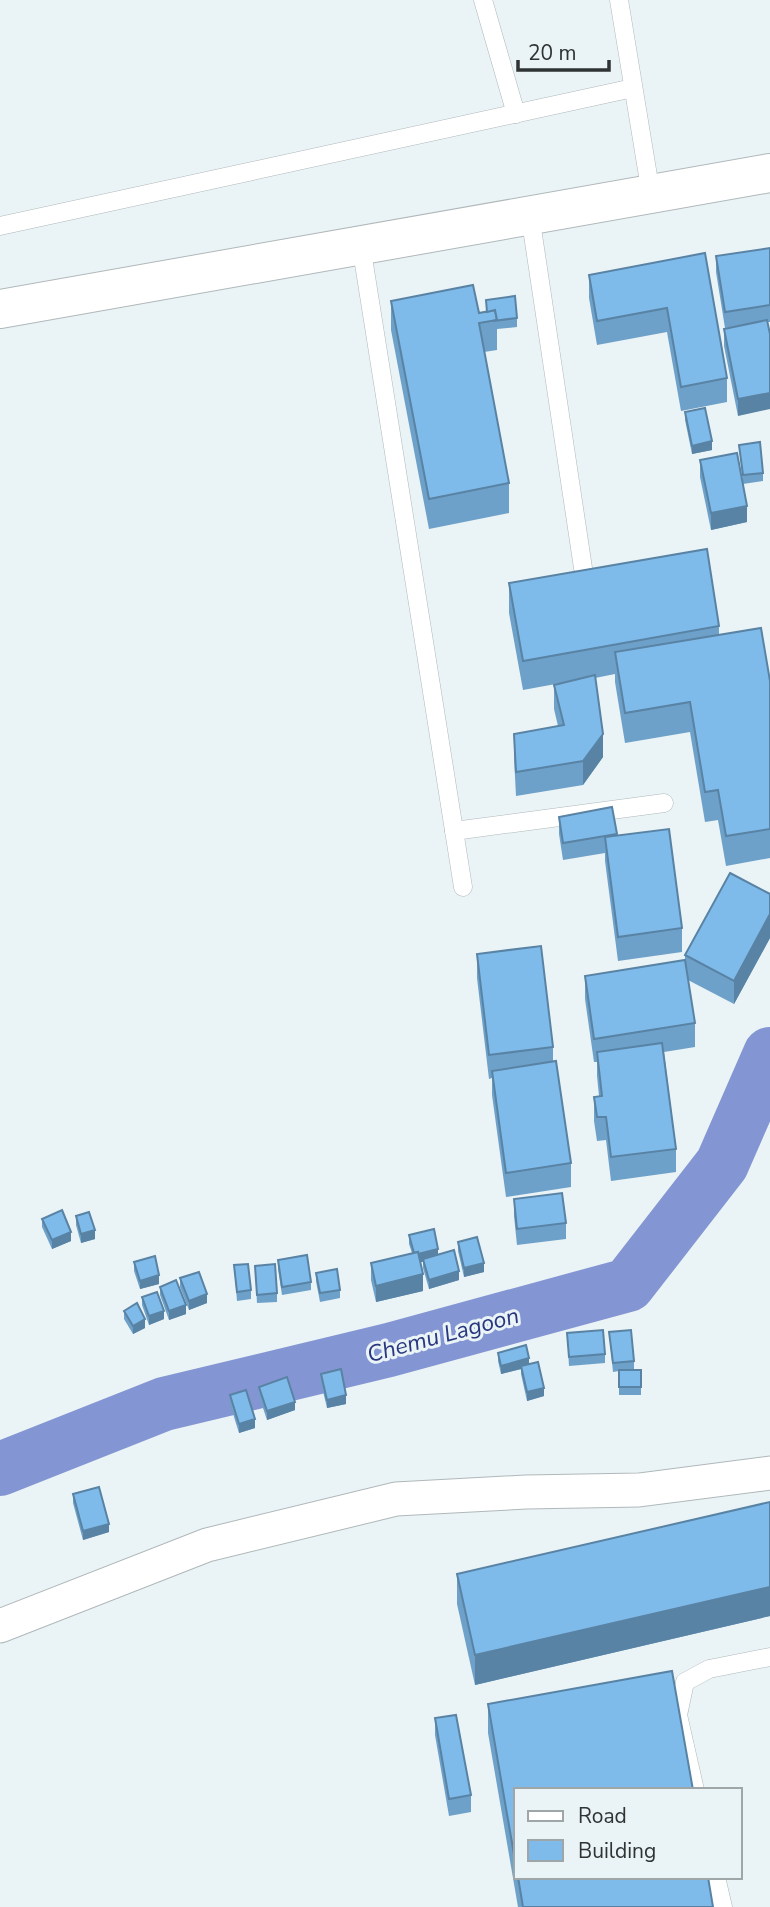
<svg xmlns="http://www.w3.org/2000/svg" width="770" height="1907" font-family="'Nunito Sans',sans-serif">
<style>
.lines{fill:none;stroke-linecap:round;stroke-linejoin:round}
.river{stroke:#8395d2;stroke-width:54}
.service-casing{stroke:#b0b8ba;stroke-width:19}
.minor-casing{stroke:#b0b8ba;stroke-width:35}
.tertiary-casing{stroke:#b0b8ba;stroke-width:40}
.service{stroke:#fff;stroke-width:18}
.minor{stroke:#fff;stroke-width:33}
.tertiary{stroke:#fff;stroke-width:38}
.wall{fill:#6da1c9}
.shaded-wall{fill:#5983a4}
.building{fill:#7fbbea;stroke:#5983a4;stroke-width:2}
.labels{text-anchor:middle;dominant-baseline:central;stroke-width:6;stroke-linejoin:round;paint-order:stroke}
.water-label{font-size:23px;font-style:italic;fill:#28377f;stroke:#eaf3f5}
</style>
<rect width="100%" height="100%" fill="#eaf3f5"/>
<g class="lines">
<path class="river" d="M0,1469L164,1404L389,1350L628,1285L722,1164L770,1054"/>
<g class="service-casing">
<g id="service">
<path d="M483,0L516,114"/>
<path d="M619,0L651,194"/>
<path d="M530,215L583,568"/>
<path d="M0,226L633,88"/>
<path d="M361,245L463,887"/>
<path d="M454,831L664,803"/>
<path d="M695,1790L678,1715L685,1682L709,1669L770,1657"/>
<path d="M716,1877L723,1907"/>
</g>
</g>
<g class="minor-casing">
<path id="minor" d="M0,1626L207,1545L396,1499L526,1492L639,1490L770,1473"/>
</g>
<g class="tertiary-casing">
<path id="tertiary" d="M0,309L770,173"/>
</g>
<use href="#service" class="service"/>
<use href="#minor" class="minor"/>
<use href="#tertiary" class="tertiary"/>
</g>
<g class="wall">
<path d="M770,248V322H768L738,416L724,346V329L735,327L725,328L716,272V256Z"/>
<path d="M705,253L727,378V402L681,411L667,332L597,345L589,298V275Z"/>
<path d="M486,300L517,318V327L497,329V350L484,352L509,483V513L429,529L391,330V301L479,313L486,312Z"/>
<path d="M685,412L712,450L692,454L685,420Z"/>
<path d="M739,445L763,473V481L743,484Z"/>
<path d="M700,460L747,522L711,530L700,477Z"/>
<path d="M509,583L719,626V635L770,681V858L726,866L718,820L705,822L690,732L625,743L615,682V674L595,678L603,757L583,785L516,796L514,757V734L558,726L554,709V685L561,683L523,690L509,613Z"/>
<path d="M612,807L617,836L682,928V952L618,961L605,861V853L563,860L559,834V817Z"/>
<path d="M770,894V938L734,1004L688,980L695,1023V1047L664,1052L676,1149V1172L611,1181L606,1140L597,1141L594,1121V1097L599,1096L597,1076V1062H594L585,999V976L685,960V955Z"/>
<path d="M477,954L553,1047V1062L571,1163V1187L506,1197L492,1095V1078L489,1079L477,978Z"/>
<path d="M514,1199L566,1223V1239L517,1245L514,1216Z"/>
<path d="M76,1216L95,1239L81,1243L76,1225Z"/>
<path d="M42,1219L71,1241L52,1249L42,1227Z"/>
<path d="M409,1235L438,1255L459,1280L429,1289L423,1268V1261L420,1262L423,1291L376,1302L371,1280V1263L412,1253L409,1244Z"/>
<path d="M458,1242L484,1272L464,1277L458,1251Z"/>
<path d="M278,1260L311,1282V1290L282,1295L278,1269Z"/>
<path d="M134,1262L159,1284L140,1289L134,1271Z"/>
<path d="M234,1265L251,1290V1299L237,1301Z"/>
<path d="M255,1266L277,1293V1302L257,1303Z"/>
<path d="M316,1273L340,1290V1298L320,1302L316,1281Z"/>
<path d="M180,1278L207,1303L189,1310L180,1287Z"/>
<path d="M160,1287L186,1314L169,1320L160,1295Z"/>
<path d="M142,1297L164,1319L149,1325L142,1305Z"/>
<path d="M124,1311L145,1328L133,1334L124,1319Z"/>
<path d="M609,1332L634,1361V1369L626,1370H641V1395H619V1371L613,1372Z"/>
<path d="M567,1333L605,1354V1363L569,1366Z"/>
<path d="M498,1353L529,1364L544,1396L527,1401L521,1374V1369L501,1374L498,1361Z"/>
<path d="M321,1374L346,1404L327,1408L321,1383Z"/>
<path d="M259,1387L295,1410L267,1420L259,1396Z"/>
<path d="M230,1395L255,1428L239,1433L230,1404Z"/>
<path d="M73,1494L109,1532L83,1540L73,1503Z"/>
<path d="M770,1502V1616L475,1685L457,1604V1574Z"/>
<path d="M488,1704L516,1790V1877H708L713,1907H518L488,1733Z"/>
<path d="M435,1718L471,1795V1812L449,1816L435,1735Z"/>
</g>
<g class="shaded-wall">
<path d="M770,393V409L738,416V399Z"/>
<path d="M712,441V450L692,454V446Z"/>
<path d="M747,506V522L711,530V513Z"/>
<path d="M603,734V757L583,785V761Z"/>
<path d="M770,914V938L734,1004V981Z"/>
<path d="M95,1230V1239L81,1243V1234Z"/>
<path d="M71,1232V1241L52,1249V1240Z"/>
<path d="M438,1249V1258L414,1264V1255Z"/>
<path d="M484,1263V1272L464,1277V1268Z"/>
<path d="M459,1271V1280L429,1289V1280Z"/>
<path d="M423,1274V1291L376,1302V1286Z"/>
<path d="M159,1275V1284L140,1289V1281Z"/>
<path d="M207,1294V1303L189,1310V1301Z"/>
<path d="M186,1305V1314L169,1320V1311Z"/>
<path d="M164,1311V1319L149,1325V1316Z"/>
<path d="M145,1319V1328L133,1334V1326Z"/>
<path d="M529,1358V1367L521,1366V1369L501,1374V1366Z"/>
<path d="M544,1388V1396L527,1401V1392Z"/>
<path d="M346,1395V1404L327,1408V1400Z"/>
<path d="M295,1402V1410L267,1420V1411Z"/>
<path d="M255,1419V1428L239,1433V1424Z"/>
<path d="M109,1524V1532L83,1540V1531Z"/>
<path d="M770,1587V1616L475,1685V1655Z"/>
</g>
<g class="building">
<path d="M770,248V305L725,312L716,256Z"/>
<path d="M705,253L727,378L681,387L667,308L597,321L589,275Z"/>
<path d="M473,285L479,313L495,310L497,320L479,323L509,483L429,499L391,301Z"/>
<path d="M515,296L517,318L493,321L497,320L495,310L487,312L486,300Z"/>
<path d="M767,320L770,334V393L738,399L724,329Z"/>
<path d="M705,408L712,441L692,446L685,412Z"/>
<path d="M760,442L763,473L743,475L739,445Z"/>
<path d="M737,453L747,506L711,513L700,460Z"/>
<path d="M707,549L719,626L523,661L509,583Z"/>
<path d="M761,628L770,681V829L726,836L718,790L705,792L690,702L625,713L615,652Z"/>
<path d="M595,675L603,734L583,761L516,772L514,734L564,725L554,685Z"/>
<path d="M612,807L617,834L563,843L559,817Z"/>
<path d="M669,829L682,928L618,937L605,837Z"/>
<path d="M730,873L770,894V914L734,981L685,955Z"/>
<path d="M541,946L553,1047L489,1055L477,954Z"/>
<path d="M685,960L695,1023L594,1039L585,976Z"/>
<path d="M662,1043L676,1149L611,1157L606,1117H597L594,1097L602,1096L597,1052Z"/>
<path d="M556,1061L571,1163L506,1173L492,1071Z"/>
<path d="M562,1193L566,1223L517,1229L514,1199Z"/>
<path d="M62,1210L71,1232L52,1240L42,1219Z"/>
<path d="M89,1212L95,1230L81,1234L76,1216Z"/>
<path d="M434,1229L438,1249L418,1254V1252L414,1253L409,1235Z"/>
<path d="M477,1237L484,1263L464,1268L458,1242Z"/>
<path d="M454,1250L459,1271L429,1280L423,1259Z"/>
<path d="M418,1252L423,1274L376,1286L371,1263Z"/>
<path d="M307,1255L311,1282L282,1287L278,1260Z"/>
<path d="M155,1256L159,1275L140,1281L134,1262Z"/>
<path d="M248,1264L251,1290L237,1292L234,1265Z"/>
<path d="M275,1264L277,1293L257,1295L255,1266Z"/>
<path d="M337,1269L340,1290L320,1293L316,1273Z"/>
<path d="M199,1272L207,1294L189,1301L180,1278Z"/>
<path d="M176,1280L186,1305L169,1311L160,1287Z"/>
<path d="M157,1292L164,1311L149,1316L142,1297Z"/>
<path d="M137,1303L145,1319L133,1326L124,1311Z"/>
<path d="M603,1330L605,1354L569,1357L567,1333Z"/>
<path d="M631,1330L634,1361L613,1363L609,1332Z"/>
<path d="M526,1345L529,1358L501,1366L498,1353Z"/>
<path d="M538,1362L544,1388L527,1392L521,1366Z"/>
<path d="M341,1369L346,1395L327,1400L321,1374Z"/>
<rect x="619" y="1370" width="22" height="17"/>
<path d="M287,1377L295,1402L267,1411L259,1387Z"/>
<path d="M246,1390L255,1419L239,1424L230,1395Z"/>
<path d="M99,1487L109,1524L83,1531L73,1494Z"/>
<path d="M770,1502V1587L475,1655L457,1574Z"/>
<path d="M672,1671L693,1790H516V1866L488,1704Z"/>
<path d="M456,1715L471,1795L449,1799L435,1718Z"/>
<path d="M518,1877H708L713,1907H523Z"/>
</g>
<g class="labels">
<g class="water-label">
<text transform="translate(443 1335) rotate(-15)">Chemu Lagoon</text>
</g>
</g>
<rect x="514" y="1788" width="228" height="91" fill="#eaf3f5" stroke="#9fa6a7" stroke-width="2"/>
<rect x="528" y="1811" width="35" height="10" fill="#ffffff" stroke="#9fa6a7" stroke-width="2"/>
<text x="578" y="1823" font-size="21" fill="#2f3333">Road</text>
<rect x="528" y="1840" width="35" height="21" fill="#7fbbea" stroke="#9fa6a7" stroke-width="2"/>
<text x="578" y="1858" font-size="21" fill="#2f3333">Building</text>
<path d="M518 60v10h91v-10" fill="none" stroke="#2f3333" stroke-width="3.5"/>
<text x="528" y="60" font-size="21" fill="#2f3333" stroke="#eaf3f5" stroke-width="5" paint-order="stroke">20 m</text>
</svg>
